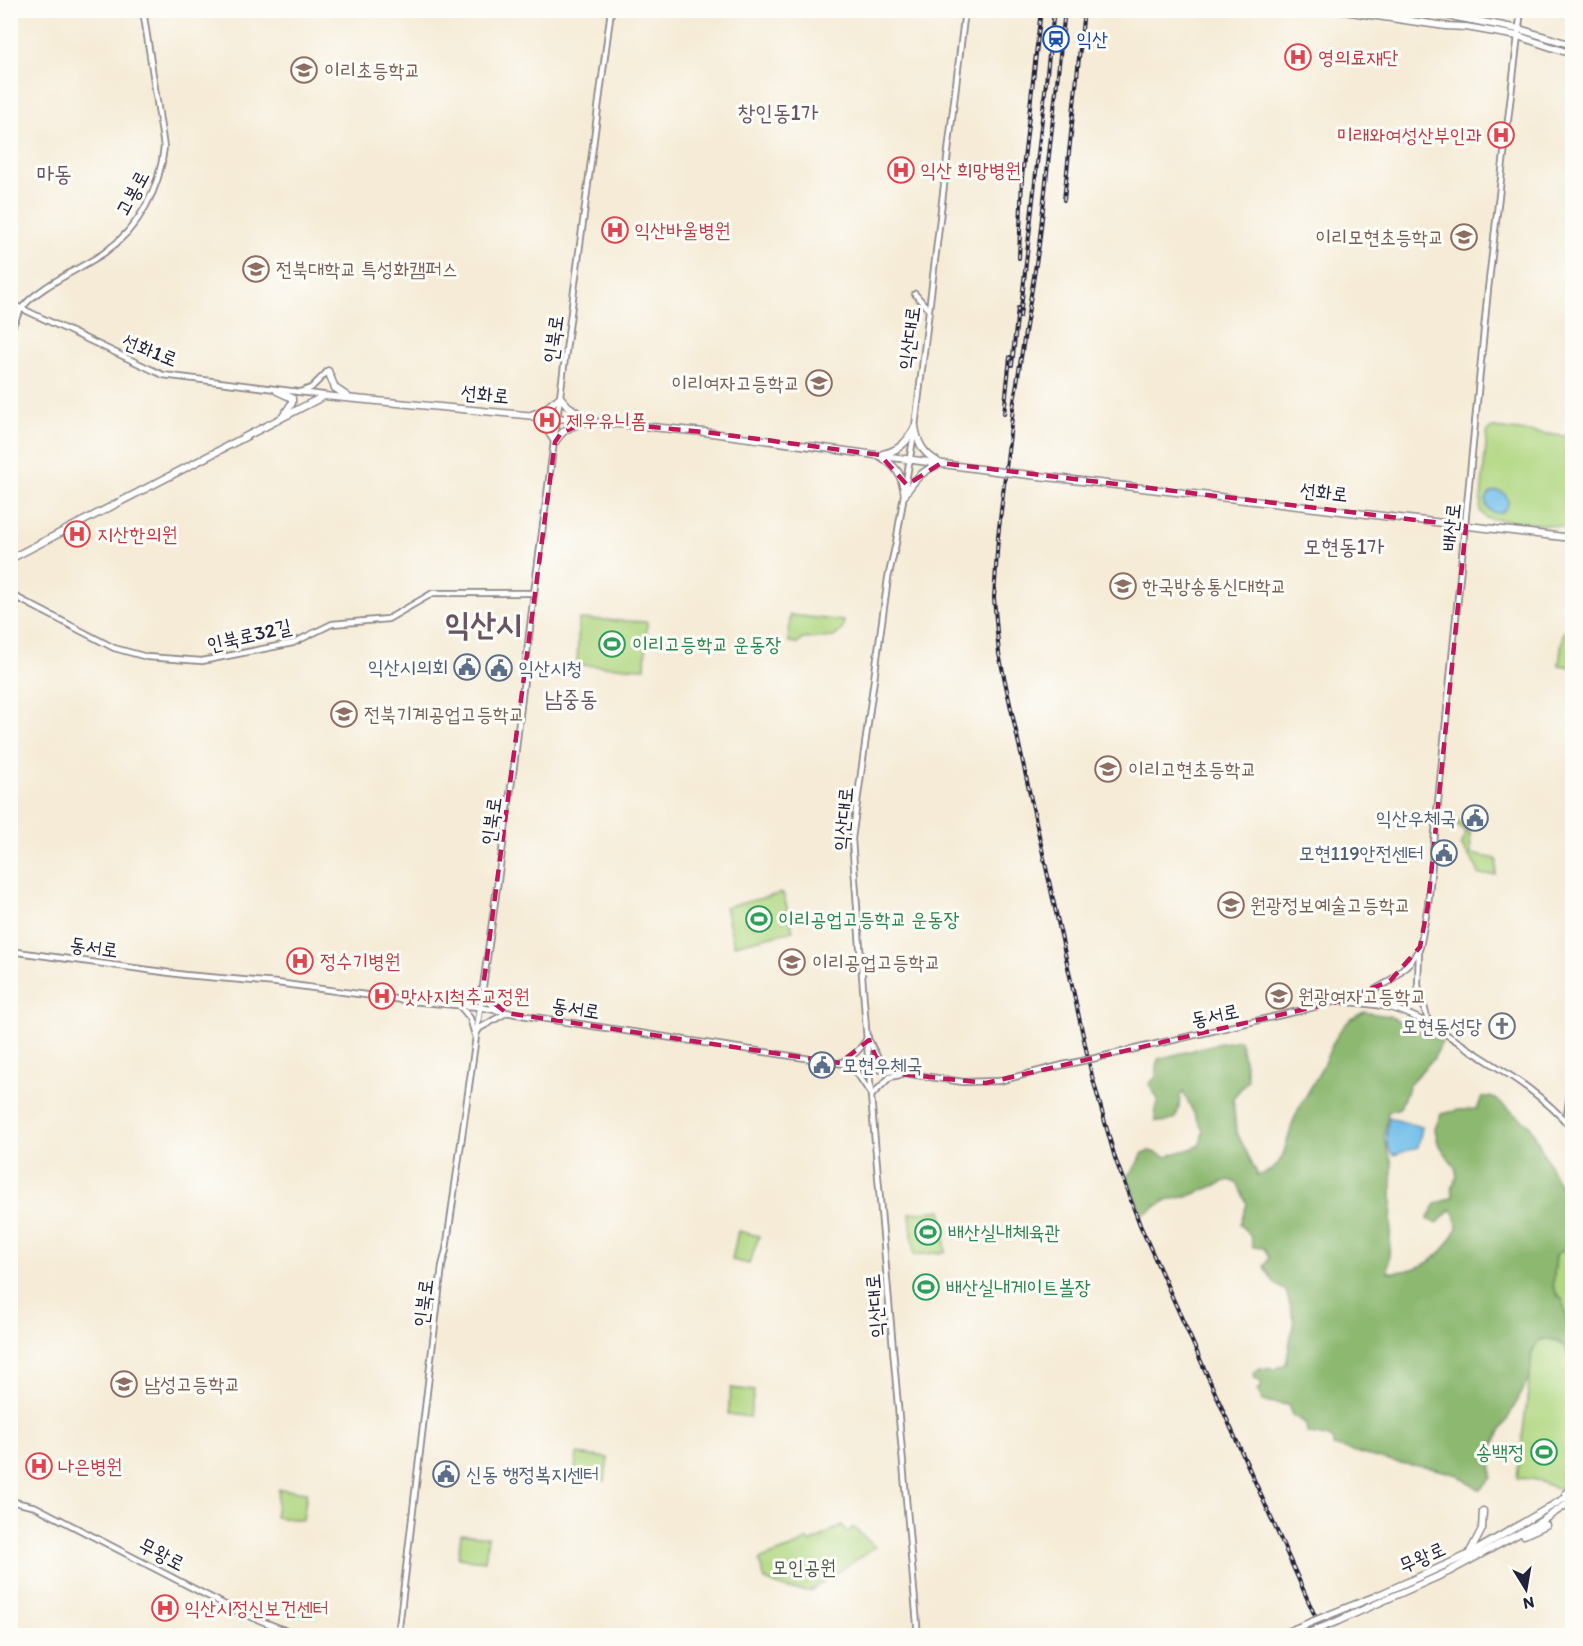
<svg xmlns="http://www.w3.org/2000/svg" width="1583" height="1646" font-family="Itim,'Poor Story',sans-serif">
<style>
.green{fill:#b0d781;stroke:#697c5e;stroke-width:1.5}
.forest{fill:#8cb86f;stroke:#576d55;stroke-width:1.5}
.water{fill:#70beea;stroke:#497092;stroke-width:1.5}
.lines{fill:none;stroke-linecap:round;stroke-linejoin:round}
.minor-casing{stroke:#8c8688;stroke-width:8}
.major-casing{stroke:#8c8688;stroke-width:9}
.minor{stroke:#fff;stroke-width:4.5}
.major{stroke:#fff;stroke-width:6}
.rail-casing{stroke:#22223b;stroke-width:4}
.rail{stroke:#fdfcf7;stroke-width:1.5;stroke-dasharray:4.5;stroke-linecap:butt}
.minor-bridge-casing{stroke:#8c8688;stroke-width:8;stroke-linecap:butt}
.major-bridge-casing{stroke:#8c8688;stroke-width:9;stroke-linecap:butt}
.minor-bridge{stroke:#fff;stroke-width:4.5}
.major-bridge{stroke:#fff;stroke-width:6}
.marked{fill:none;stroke:#c2185b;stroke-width:4.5;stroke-dasharray:12 8;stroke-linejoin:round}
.labels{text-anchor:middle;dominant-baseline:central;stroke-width:6;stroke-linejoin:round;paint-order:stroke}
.transit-label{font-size:20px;fill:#164399;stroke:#fdfcf7;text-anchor:start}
.health-label{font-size:20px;fill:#be3a42;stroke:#fdfcf7;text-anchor:start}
.education-label{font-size:20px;fill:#785e54;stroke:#fdfcf7;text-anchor:start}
.street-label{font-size:20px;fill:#22223b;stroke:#fdfcf7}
.leisure-label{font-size:20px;fill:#27864d;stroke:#fdfcf7;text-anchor:start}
.service-label{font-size:20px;fill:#4e5e75;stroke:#fdfcf7;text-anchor:end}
.worship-label{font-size:20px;fill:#5b616d;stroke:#fdfcf7;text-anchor:end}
.park-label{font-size:20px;fill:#4d5850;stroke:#fdfcf7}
.quarter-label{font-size:22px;fill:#695464;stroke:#fdfcf7}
.town-label{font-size:32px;font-weight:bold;fill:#695464;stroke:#fdfcf7}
</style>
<rect width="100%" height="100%" fill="#fdfcf7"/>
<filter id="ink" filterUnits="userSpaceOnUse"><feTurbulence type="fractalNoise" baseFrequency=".0167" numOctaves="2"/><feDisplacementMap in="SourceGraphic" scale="12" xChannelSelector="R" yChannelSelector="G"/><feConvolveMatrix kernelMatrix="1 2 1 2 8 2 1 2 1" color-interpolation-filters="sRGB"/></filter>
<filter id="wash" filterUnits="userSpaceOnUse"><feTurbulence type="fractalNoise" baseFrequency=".008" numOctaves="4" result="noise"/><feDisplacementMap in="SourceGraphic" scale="24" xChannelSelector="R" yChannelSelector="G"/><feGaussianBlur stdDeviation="1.35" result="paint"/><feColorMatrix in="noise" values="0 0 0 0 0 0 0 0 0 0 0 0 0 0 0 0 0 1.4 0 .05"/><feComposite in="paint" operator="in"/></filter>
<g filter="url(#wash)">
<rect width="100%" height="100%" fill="#f5ebd6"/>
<g class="green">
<path d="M1494,428L1572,437V528L1486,518L1480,511L1487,434L1489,429Z"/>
<path d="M790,615L844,621L842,630L834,637L803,639L798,643L789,642Z"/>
<path d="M579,619L647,622L645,668L577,665Z"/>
<path d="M1563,632L1572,633V667L1559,665Z"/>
<path d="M1451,822H1458L1470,832L1471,854L1497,859L1496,875H1479L1477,868L1461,845L1466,832Z"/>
<path d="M783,893L793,931L734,945L725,907Z"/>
<path d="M942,1210L946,1252L914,1255L910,1213Z"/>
<path d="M738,1231L759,1236L749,1264L732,1260Z"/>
<path d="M1572,1244V1351L1563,1301L1556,1293L1553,1285L1556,1255Z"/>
<path d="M1549,1338L1565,1346L1571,1366L1572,1365V1480C1555,1496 1551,1483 1532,1479C1528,1478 1522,1479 1517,1478L1530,1377L1531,1355L1538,1341Z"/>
<path d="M731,1388L754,1391L750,1417L728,1414Z"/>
<path d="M577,1454L608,1458L605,1481L574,1477Z"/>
<path d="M279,1489L307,1492L303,1520L275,1517Z"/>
<path d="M842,1525L847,1533L853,1527L875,1547L810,1591L787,1589L765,1580L759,1560L801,1544L807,1539L811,1543Z"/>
<path d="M461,1534L488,1537L485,1561L458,1558Z"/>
</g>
<path class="forest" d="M1364,1012L1389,1016L1442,1042L1434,1058L1410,1083L1400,1108L1388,1112L1384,1138L1392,1163V1206L1388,1272C1413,1273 1435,1263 1449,1242C1459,1228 1460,1224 1451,1209L1438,1223L1427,1219L1436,1204L1453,1197L1452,1187L1457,1176L1455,1167L1438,1143L1435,1129L1441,1114L1459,1110L1477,1109L1482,1098L1491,1096L1530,1125L1555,1177L1572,1204V1244L1556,1255L1553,1285L1556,1293L1563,1301L1572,1351V1365L1571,1366L1565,1346L1555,1340L1544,1339L1538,1341L1532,1351L1530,1377L1491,1450L1492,1478L1480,1489L1473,1486L1458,1475L1436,1469L1388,1461L1333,1446V1440C1324,1435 1316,1436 1307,1433C1307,1420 1301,1421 1292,1415L1288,1405L1263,1401L1257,1390L1262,1386L1261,1382L1255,1379L1253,1374L1260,1368L1275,1369L1286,1364L1294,1319L1286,1291L1275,1284L1264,1267L1269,1258L1264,1248L1253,1247L1251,1237L1240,1224L1247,1204L1237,1183L1229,1180L1189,1196L1167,1200L1142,1215L1127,1176L1133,1171L1143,1153L1150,1151L1168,1157C1178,1149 1187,1153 1200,1145L1203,1131L1183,1092L1180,1096L1179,1108L1175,1119L1166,1122L1155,1121V1109L1158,1099L1149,1084L1156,1077L1158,1059L1216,1044L1240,1040L1248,1080L1233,1098L1236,1131L1256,1171V1176C1261,1174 1269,1172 1273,1169C1285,1159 1288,1136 1293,1122C1300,1102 1314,1085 1323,1065C1335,1041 1337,1024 1364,1012Z"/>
<g class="water">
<circle cx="1497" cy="502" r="11"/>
<path d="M1389,1118L1422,1127L1418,1147L1394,1155C1383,1145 1387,1131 1389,1118Z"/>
</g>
</g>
<g filter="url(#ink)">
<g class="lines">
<g class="minor-casing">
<g id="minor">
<path d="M1362,10L1377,13"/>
<path d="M1400,10L1428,15"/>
<path d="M915,294L928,309"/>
<path d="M10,303L163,375L323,395"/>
<path d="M10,332C13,325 16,317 20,311C33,289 82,268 104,253C139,228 160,189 164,147L143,10"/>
<path d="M300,392L311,388L328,371"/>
<path d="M10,594L114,648L147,657L202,661L293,643L332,624L388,619L433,593H534"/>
<path d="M1419,950L1418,985L1429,1024"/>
<path d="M10,951L185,975L277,983L410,1001L479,1007L527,1016L963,1082L999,1081L1063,1065"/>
<path d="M483,988L469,1001L459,1005L470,1018L475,1035L480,1028L506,1013"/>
<path d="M484,991L492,1005L502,1010"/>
<path d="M1346,1002C1361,1003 1376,1004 1391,1008C1420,1016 1446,1034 1472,1051C1507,1073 1545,1096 1572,1129"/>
<path d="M870,1042C877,1059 881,1063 897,1072"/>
<path d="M1096,1058L1307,1009L1371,992L1390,981L1412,960L1420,947L1428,905L1488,289L1521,10"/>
<path d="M840,1063C853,1057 860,1050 868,1037"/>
<path d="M845,1066L857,1073L871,1094"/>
<path d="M871,1096L890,1077L900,1075"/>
<path d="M1566,1122L1572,1079"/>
<path d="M10,1501L36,1507L237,1611L299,1636"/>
<path d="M398,1636L442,1266L446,1250L514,766L534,593L611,10"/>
<path d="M918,1636L871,1096L852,839L888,578L896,543L915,427L965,10"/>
</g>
</g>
<g class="major-casing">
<g id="major">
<path d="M1337,10L1445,26L1466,27L1518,36L1572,54"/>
<path d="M1419,10L1519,29L1572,45"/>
<path d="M328,371L335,388L347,396"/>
<path d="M277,391L292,398V403L284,415"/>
<path d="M915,427C918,444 923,453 938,462"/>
<path d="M555,442L543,423L531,415L542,411L560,397L568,406L588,420"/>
<path d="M555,442C563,429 571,426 585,422"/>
<path d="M883,454C900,450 907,442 915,427"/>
<path d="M880,456C898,468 901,473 905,495"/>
<path d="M1073,480L1572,538"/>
<path d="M905,494C915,479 922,471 939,464"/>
<path d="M10,559L324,396L704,432L995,471"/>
<path d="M1569,1496L1566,1493L1572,1488"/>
<path d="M1524,1535L1546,1525"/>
<path d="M1470,1552L1482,1529L1483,1511"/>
<path d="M1336,1612L1374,1597L1470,1554L1572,1494"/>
<path d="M1338,1621L1448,1572L1540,1522L1572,1501"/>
<path d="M1278,1636L1292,1630"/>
</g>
</g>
<use href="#minor" class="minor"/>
<use href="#major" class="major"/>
<g class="rail-casing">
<g id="rail">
<path d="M1065,10L1039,245L1013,408L998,537L994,598L999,654L1092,1076L1115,1158L1140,1225L1324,1636"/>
<path d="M1064,200L1084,10"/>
<path d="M1019,258L1022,177L1041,10"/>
<path d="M1020,317L1054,10"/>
<path d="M1012,365L1018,308"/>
<path d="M1004,414L1010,357"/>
</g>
</g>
<use href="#rail" class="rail"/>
<g class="minor-bridge-casing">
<path id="minor-bridge" d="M1063,1065L1096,1058"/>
</g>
<g class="major-bridge-casing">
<g id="major-bridge">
<path d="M995,471L1073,480"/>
<path d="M1292,1630L1336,1612"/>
<path d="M1301,1636L1338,1621"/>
</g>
</g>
<use href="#minor-bridge" class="minor-bridge"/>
<use href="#major-bridge" class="major-bridge"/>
</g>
</g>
<path class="marked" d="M589,421L704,432L880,455L907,485L941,463L1466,526L1428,905L1420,947L1390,981L1340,1001L986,1083L902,1074L876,1057L869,1040L840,1063L507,1013L486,997L483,988L555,442L561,433Z"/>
<defs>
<g id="station-ring" transform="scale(1.35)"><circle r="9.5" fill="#fdfcf7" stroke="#1a4fb4" stroke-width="1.5"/><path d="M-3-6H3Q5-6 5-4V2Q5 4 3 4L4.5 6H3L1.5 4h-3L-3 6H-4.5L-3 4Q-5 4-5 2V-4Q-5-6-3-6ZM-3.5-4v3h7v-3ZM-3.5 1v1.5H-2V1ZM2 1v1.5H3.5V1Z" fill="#1a4fb4"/></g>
<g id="hospital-ring" transform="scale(1.35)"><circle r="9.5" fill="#fdfcf7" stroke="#e0444e" stroke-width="1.5"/><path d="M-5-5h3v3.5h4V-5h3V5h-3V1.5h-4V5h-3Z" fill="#e0444e"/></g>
<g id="school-ring" transform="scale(1.35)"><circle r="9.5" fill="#fdfcf7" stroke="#8d6e63" stroke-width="1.5"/><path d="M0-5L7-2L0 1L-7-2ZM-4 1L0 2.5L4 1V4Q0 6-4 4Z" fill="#8d6e63"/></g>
<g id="university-ring" transform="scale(1.35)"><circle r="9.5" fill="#fdfcf7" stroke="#8d6e63" stroke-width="1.5"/><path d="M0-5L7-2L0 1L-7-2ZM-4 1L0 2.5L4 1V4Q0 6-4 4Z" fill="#8d6e63"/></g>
<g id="stadium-ring" transform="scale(1.35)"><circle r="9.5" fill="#fdfcf7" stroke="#2e9e5b" stroke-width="1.5"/><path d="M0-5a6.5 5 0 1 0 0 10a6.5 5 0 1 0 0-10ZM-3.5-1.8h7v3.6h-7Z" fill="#2e9e5b"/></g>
<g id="civic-ring" transform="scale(1.35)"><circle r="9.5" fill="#fdfcf7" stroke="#5c6f8a" stroke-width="1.5"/><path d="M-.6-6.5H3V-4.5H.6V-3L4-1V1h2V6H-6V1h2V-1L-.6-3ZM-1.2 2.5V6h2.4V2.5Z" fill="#5c6f8a"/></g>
<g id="church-ring" transform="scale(1.35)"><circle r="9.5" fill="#fdfcf7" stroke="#6b7280" stroke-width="1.5"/><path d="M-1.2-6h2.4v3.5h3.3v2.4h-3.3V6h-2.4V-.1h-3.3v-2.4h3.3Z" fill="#6b7280"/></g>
</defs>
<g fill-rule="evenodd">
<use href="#station-ring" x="1056" y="39"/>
<use href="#hospital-ring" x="1298" y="57"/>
<use href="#school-ring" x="304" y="70"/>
<use href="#hospital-ring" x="1501" y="135"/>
<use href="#hospital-ring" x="901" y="170"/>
<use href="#hospital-ring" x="615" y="230"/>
<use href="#school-ring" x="1464" y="237"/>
<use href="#university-ring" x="256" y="269"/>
<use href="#school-ring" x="819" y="383"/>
<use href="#hospital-ring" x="547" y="420"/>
<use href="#hospital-ring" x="77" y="534"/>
<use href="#university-ring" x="1123" y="586"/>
<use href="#stadium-ring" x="612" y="644"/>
<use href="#civic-ring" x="467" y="667"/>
<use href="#civic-ring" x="499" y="668"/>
<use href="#school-ring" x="344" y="714"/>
<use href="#school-ring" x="1108" y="769"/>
<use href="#civic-ring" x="1475" y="818"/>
<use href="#civic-ring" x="1444" y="853"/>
<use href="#school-ring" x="1231" y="905"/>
<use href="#stadium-ring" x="759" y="919"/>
<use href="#hospital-ring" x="300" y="961"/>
<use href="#school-ring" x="792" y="962"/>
<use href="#hospital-ring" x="382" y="996"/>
<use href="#school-ring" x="1279" y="996"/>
<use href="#church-ring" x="1502" y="1026"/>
<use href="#civic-ring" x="822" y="1065"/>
<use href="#stadium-ring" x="928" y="1232"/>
<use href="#stadium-ring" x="926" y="1287"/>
<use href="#school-ring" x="124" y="1384"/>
<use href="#stadium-ring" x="1544" y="1452"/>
<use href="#hospital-ring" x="39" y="1466"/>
<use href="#civic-ring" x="446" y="1474"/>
<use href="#hospital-ring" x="165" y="1608"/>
</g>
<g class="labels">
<g class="transit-label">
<text x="1076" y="39">익산</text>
</g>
<g class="health-label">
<text x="1318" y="57">영의료재단</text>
<text x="1482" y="135" text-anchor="end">미래와여성산부인과</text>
<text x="920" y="170">익산 희망병원</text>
<text x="634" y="230">익산바울병원</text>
<text x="566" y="420">제우유니폼</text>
<text x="97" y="534">지산한의원</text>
<text x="320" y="961">정수기병원</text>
<text x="401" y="996">맛사지척추교정원</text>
<text x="58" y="1466">나은병원</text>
<text x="184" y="1608">익산시정신보건센터</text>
</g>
<g class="education-label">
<text x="324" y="70">이리초등학교</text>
<text x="1444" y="237" text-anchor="end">이리모현초등학교</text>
<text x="276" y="269">전북대학교 특성화캠퍼스</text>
<text x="800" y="383" text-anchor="end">이리여자고등학교</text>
<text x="1142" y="586">한국방송통신대학교</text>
<text x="364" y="714">전북기계공업고등학교</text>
<text x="1128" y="769">이리고현초등학교</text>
<text x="1250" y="905">원광정보예술고등학교</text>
<text x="812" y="962">이리공업고등학교</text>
<text x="1298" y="996">원광여자고등학교</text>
<text x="144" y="1384">남성고등학교</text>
</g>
<g class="street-label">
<text transform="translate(132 193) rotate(-62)">고봉로</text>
<text transform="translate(909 338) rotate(-83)">익산대로</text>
<text transform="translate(553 339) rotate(-82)">인북로</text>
<text transform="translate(150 350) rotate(21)">선화1로</text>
<text transform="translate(485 394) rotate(5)">선화로</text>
<text transform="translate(1324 492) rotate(6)">선화로</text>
<text transform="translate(1451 527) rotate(-84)">배산로</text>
<text transform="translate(249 635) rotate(-13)">인북로32길</text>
<text transform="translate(843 819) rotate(-85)">익산대로</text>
<text transform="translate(491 821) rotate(-82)">인북로</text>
<text transform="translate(94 947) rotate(8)">동서로</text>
<text transform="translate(576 1008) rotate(9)">동서로</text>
<text transform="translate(1215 1015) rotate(-12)">동서로</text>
<text transform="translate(423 1303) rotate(-83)">인북로</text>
<text transform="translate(875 1306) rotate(-95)">익산대로</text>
<text transform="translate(162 1554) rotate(27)">무왕로</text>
<text transform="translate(1422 1557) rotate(-24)">무왕로</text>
</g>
<g class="leisure-label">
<text x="632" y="644">이리고등학교 운동장</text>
<text x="778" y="919">이리공업고등학교 운동장</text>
<text x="948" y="1232">배산실내체육관</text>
<text x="946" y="1287">배산실내게이트볼장</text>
<text x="1524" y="1452" text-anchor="end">송백정</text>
</g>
<g class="service-label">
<text x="448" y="667">익산시의회</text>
<text x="518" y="668" text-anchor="start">익산시청</text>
<text x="1456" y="818">익산우체국</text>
<text x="1424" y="853">모현119안전센터</text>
<text x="842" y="1065" text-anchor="start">모현우체국</text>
<text x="466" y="1474" text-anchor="start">신동 행정복지센터</text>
</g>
<g class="worship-label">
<text x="1482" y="1026">모현동성당</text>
</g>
<g class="park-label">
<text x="804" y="1567">모인공원</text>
</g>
<g class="quarter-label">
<text x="778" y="112">창인동1가</text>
<text x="54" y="173">마동</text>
<text x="1344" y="546">모현동1가</text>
<text x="571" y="698">남중동</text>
</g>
<g class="town-label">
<text x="483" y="624">익산시</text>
</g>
</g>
<rect width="1583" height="1646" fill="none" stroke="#fdfcf7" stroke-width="36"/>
<g transform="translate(1526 1589) rotate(169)" stroke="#fdfcf7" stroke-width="4.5" paint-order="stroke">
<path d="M0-4.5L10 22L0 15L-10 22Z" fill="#22223b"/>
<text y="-9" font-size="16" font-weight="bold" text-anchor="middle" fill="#22223b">N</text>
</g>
</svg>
